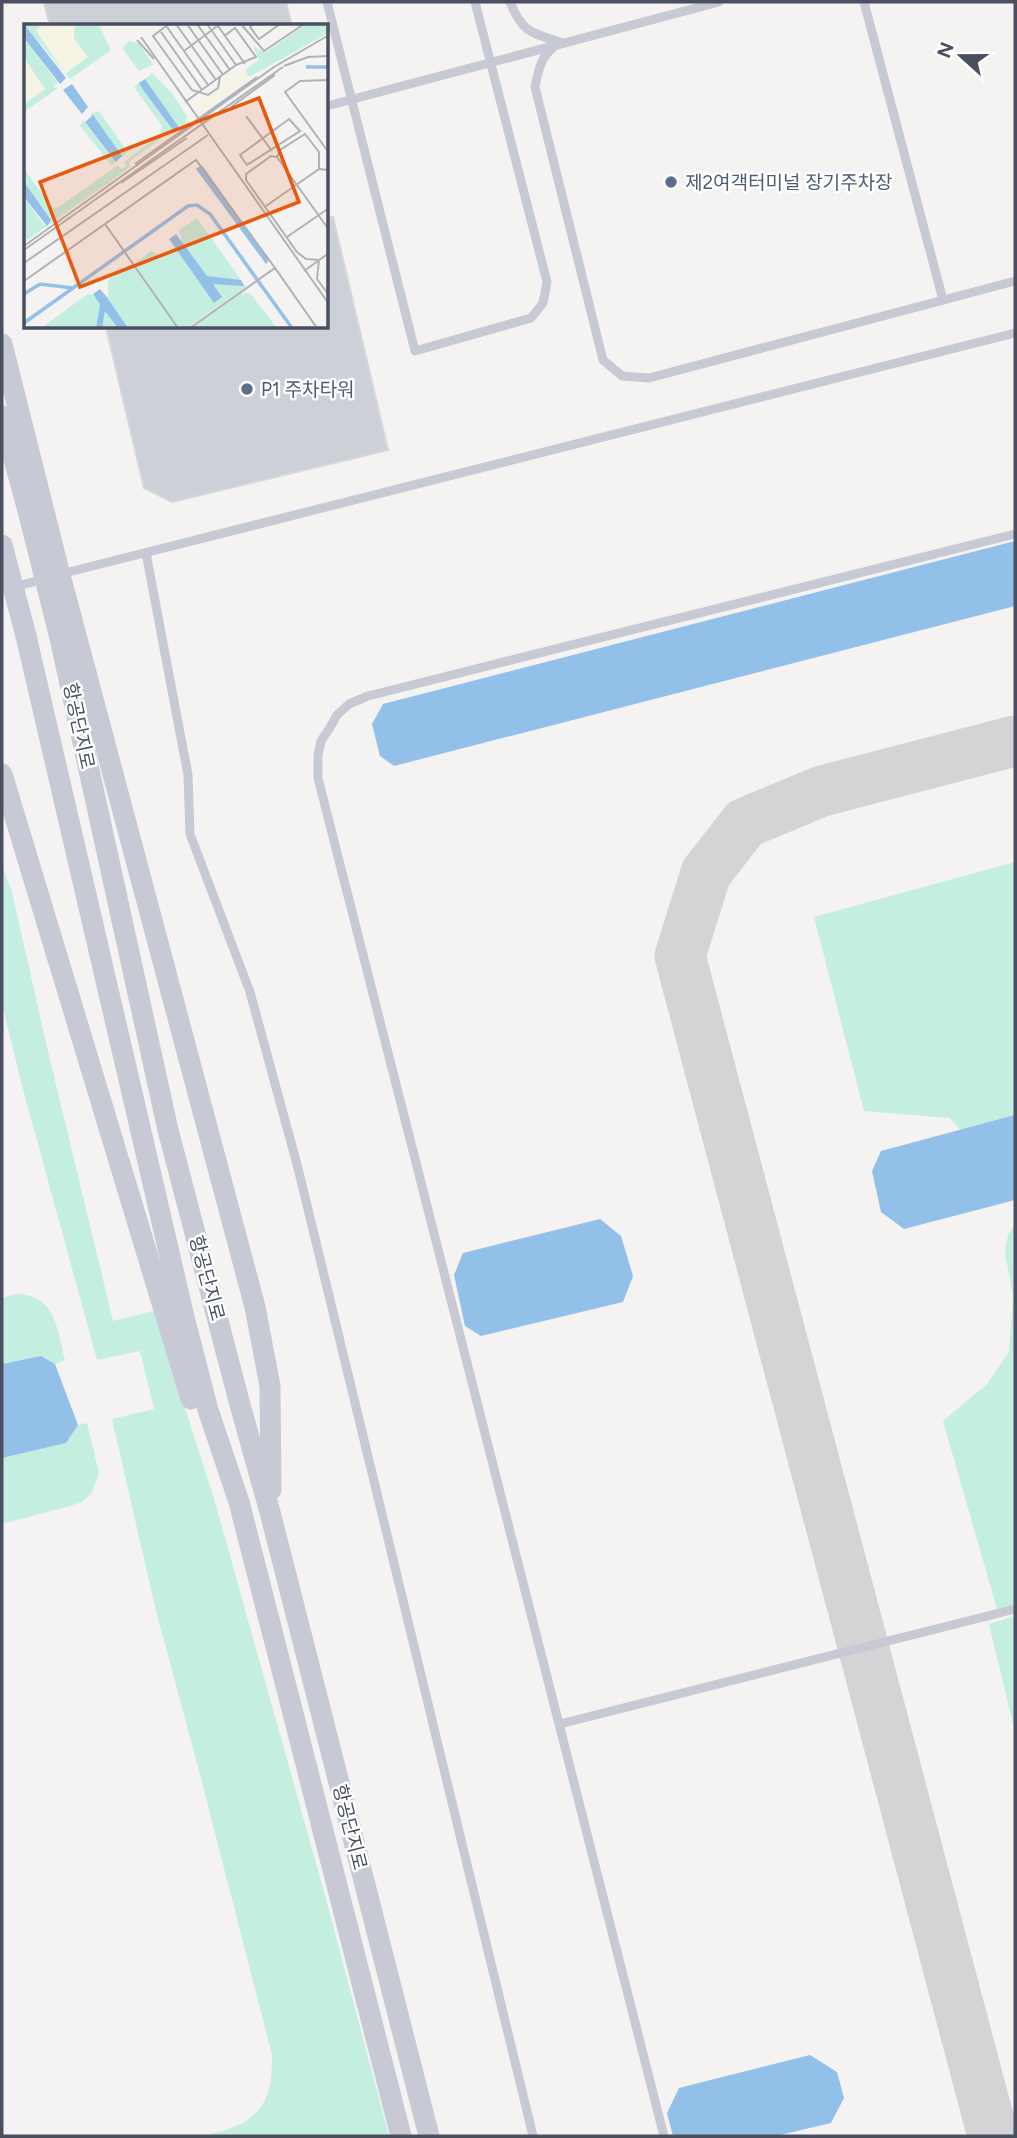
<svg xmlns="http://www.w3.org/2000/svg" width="1017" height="2138" font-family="Figtree,'Noto Sans KR',sans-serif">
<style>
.green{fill:#c4eee0}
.water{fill:#93c0e9}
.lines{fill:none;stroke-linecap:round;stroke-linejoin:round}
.taxiway{stroke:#d4d4d7;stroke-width:51}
.building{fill:#ced0d7;stroke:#d6d6dd;stroke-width:2}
.service{stroke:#c7cad5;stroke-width:9}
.tertiary{stroke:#c7cad5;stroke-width:21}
.tertiary-bridge{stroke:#c7cad5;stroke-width:21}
.service-dot{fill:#5c6f8a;stroke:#fff;stroke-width:2.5}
.labels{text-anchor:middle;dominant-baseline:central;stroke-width:5;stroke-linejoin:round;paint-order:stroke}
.service-label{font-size:19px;fill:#4e5e75;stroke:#fff;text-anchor:start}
.street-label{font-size:19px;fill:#4a505f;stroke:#fff}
.inset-river{fill:none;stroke:#93c0e9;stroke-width:3.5}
.inset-road{fill:none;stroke:#b0b2b7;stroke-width:2}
.view{fill:#e8590c;fill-opacity:0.15;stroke:#e8590c;stroke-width:3.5}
.inset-edge{fill:none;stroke:#4a505f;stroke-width:3.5}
</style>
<rect width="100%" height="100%" fill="#f4f3f2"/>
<g class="green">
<path d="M1015,862V1194L950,1118L864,1111L814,917Z"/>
<path d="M2,866L12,892L46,1043L113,1321L154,1311L215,1502L326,1899L389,2136H202C254,2125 273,2110 272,2055L197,1763L156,1611L112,1419L154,1409L140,1351L97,1360L23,1089L2,1004Z"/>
<path d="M1015,1224V1605L997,1609L943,1421L987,1384L1009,1352L1013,1296L1005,1252L1008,1235Z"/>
<path d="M15,1294C56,1294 57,1329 65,1360L55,1364L40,1356L2,1364V1298Z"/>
<path d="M87,1423L99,1473L91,1494L82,1502L70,1506L2,1524V1458L66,1443L78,1425Z"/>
<path d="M1015,1616V1732L989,1624Z"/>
</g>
<g class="water">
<path d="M1015,541V606L394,766L380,756L372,724L383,704Z"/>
<path d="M1015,1115V1200L904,1229L881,1212L872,1171L881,1151Z"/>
<path d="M600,1219L621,1236L633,1276L623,1302L481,1336L465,1326L454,1275L463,1253Z"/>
<path d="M41,1356L55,1364L78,1425L66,1443L2,1458V1364Z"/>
<path d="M810,2055L837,2072L844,2098L831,2123L776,2136H673L667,2113L679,2088Z"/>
</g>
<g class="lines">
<path class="taxiway" d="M993,2136L680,956L706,873L745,823L822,791L1015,741"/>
</g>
<g class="building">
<path d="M44,2H286L292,26H50Z"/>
<path d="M333,217L388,450L172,502L144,488L106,327H327V218Z"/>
</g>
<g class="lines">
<g class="service">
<path d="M327,2L415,351L531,318L543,303L547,282L475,2"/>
<path d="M510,2C522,32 531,33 560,42"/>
<path d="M864,2L943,300"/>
<path d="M561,42C542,53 539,66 535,87L603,360L622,376L649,378L1015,281"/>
<path d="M327,106L719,2"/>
<path d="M146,553L188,775L190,834L250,992L298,1168L533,2136"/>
<path d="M61,574L1015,333"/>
<path d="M2,590L44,579"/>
<path d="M560,1724L1015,1609"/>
<path d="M664,2136L318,778V755L321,741L329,729L337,715L349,704L368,696L1015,534"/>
</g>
<g class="tertiary">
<path d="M2,344L60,575L255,1307L270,1386L271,1490"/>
<path d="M2,416L26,503"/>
<path d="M26,636L184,1317L208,1410L239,1502L401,2136"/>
<path d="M60,638L168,1130L239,1401L271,1516L429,2136"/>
<path d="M2,774L191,1399"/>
</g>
<g class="tertiary-bridge">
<path d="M26,503L60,638"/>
<path d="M2,545L26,636"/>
</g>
</g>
<g class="service-dot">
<circle cx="671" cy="182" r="7"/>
<circle cx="247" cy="389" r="7"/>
</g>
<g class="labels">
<g class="service-label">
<text x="685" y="182">제2여객터미널 장기주차장</text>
<text x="261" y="389">P1 주차타워</text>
</g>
<g class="street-label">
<text transform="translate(79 726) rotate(78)">항공단지로</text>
<text transform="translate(207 1278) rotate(75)">항공단지로</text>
<text transform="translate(350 1827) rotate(76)">항공단지로</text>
</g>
</g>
<g transform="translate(24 24)">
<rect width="304" height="304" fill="#f4f3f2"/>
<path d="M0,0H74L87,26L46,55ZM282,0H304V9L225,53L221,46L235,36L229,22L241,29ZM0,14L34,59L29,62L33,65L0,88V80L21,65L0,34ZM105,17L116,20L129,41L115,47L98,24ZM128,49L149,70L163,93L161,100L154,102L121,55ZM116,57L149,106L105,138L107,142L90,155L0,218V173L20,201L27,196L0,158V144L26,182L33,184L94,141L97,145L102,142L100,138L138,109V102L110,63ZM75,87L103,127L98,134L66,90ZM59,96L92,138L88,142L56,102ZM173,194L222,263L163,304H155L110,240L127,227L136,231L152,226L158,216L155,206ZM108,239L154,304H17L64,270L84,273V256ZM226,269L253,304H167L215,270Z" fill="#c4eee0"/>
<path d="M19,0H51L50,14L64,33L41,50L12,7ZM0,34L21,65L0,80ZM221,46L225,53L178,87L173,79Z" fill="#f4f3e4"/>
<path d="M0,0L42,54L36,60L0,14ZM121,55L154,102V104L149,106L120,67L115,59ZM48,60L64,83L58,90L39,66ZM69,91L98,132L92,138L61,98ZM178,141L245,236L242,240L172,145ZM0,158L27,196L23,202L0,173ZM152,210L183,252L217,256L220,262L189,260L198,273L190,279L145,215ZM76,265L82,272L104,304H94L81,287L78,304H72L76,280L69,270Z" fill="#93c0e9"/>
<path class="inset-river" d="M282,43H305M0,270L16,260L49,264M0,299L164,182L173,181L186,190L268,304"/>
<path class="inset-road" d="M145,0L129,12L168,66L184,71L194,64L196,53M152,0L192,56M163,0L199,51M173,0L206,46M217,0L240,27L280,0M229,0L226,3L235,15L256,0M194,2L221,40M143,3L184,61M137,8L178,66M200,12L211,4L232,33L212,41M117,13L305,280M113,16L130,35M160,27L196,0M260,42L284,33L305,32M250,43L305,11M305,56L276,57L261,68L305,129M161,78L212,41L183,0M207,83L251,51M222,92L248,127M265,95L276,107L223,141L216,131ZM253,133L247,132L222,150V156L273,228L282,235L295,236L293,255L305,271M253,133L305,206M253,133L256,126L281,110L295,128V145M111,140L233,53M97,159L163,114M242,182L295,145L305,146M81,200L154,304M263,213L305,184M0,222L250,43M0,226L259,43M0,239L184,111M280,247L305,229M0,257L172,136L251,244M166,304L251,244L293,304"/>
<path class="view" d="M235,74L275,178L56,263L16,158Z"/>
<rect width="304" height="304" class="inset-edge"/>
</g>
<rect width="1017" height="2138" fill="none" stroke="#4a505f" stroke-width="7"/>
<g transform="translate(961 56) rotate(291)" stroke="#ffffff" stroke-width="5" paint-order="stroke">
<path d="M0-5L12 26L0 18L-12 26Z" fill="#4a505f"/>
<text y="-10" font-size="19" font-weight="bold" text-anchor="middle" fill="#4a505f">N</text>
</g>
</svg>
